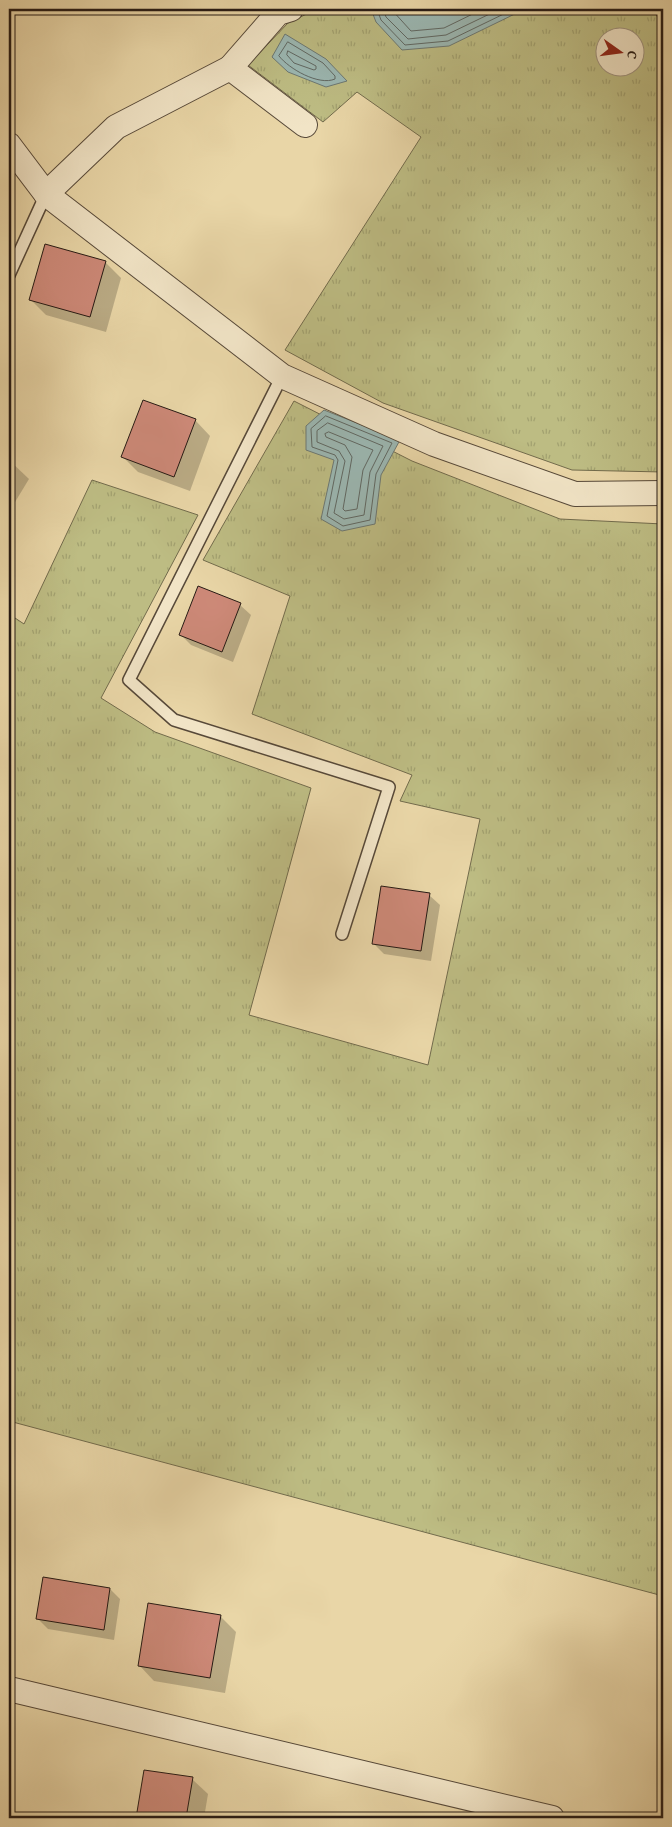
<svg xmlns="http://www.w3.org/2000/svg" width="672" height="1827" font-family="'Gentium Book Plus',serif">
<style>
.grass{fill:url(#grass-tufts);stroke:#726b4c;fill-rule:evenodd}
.water{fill:#9bb7b2;stroke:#6c7873}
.shadow{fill:#0003}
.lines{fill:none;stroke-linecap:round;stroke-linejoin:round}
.shore{stroke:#606863;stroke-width:1}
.building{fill:#cd8978;stroke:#261a14}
.lane-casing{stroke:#574939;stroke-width:14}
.street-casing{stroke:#574939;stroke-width:26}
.lane{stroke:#f1e4c6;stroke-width:11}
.street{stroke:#f1e4c6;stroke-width:24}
</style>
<defs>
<pattern id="grass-tufts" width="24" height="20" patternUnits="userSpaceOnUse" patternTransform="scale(1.25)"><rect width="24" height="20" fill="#bdbc83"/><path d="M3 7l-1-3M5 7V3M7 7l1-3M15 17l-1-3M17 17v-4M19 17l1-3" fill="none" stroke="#a2a170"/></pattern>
</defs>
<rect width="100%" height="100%" fill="#e9d6a7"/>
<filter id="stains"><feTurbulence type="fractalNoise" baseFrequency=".004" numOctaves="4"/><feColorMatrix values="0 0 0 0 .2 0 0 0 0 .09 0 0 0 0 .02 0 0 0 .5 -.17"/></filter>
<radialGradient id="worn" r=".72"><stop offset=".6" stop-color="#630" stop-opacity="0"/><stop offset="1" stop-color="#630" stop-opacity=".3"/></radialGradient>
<g class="grass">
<path d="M317,9H652L663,25V472L572,470L383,403L285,350L421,137L357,92L323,122L248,65L288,23ZM604,38H634V68H604Z"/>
<path d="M294,401L412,461L560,519L663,524V1596L9,1421V614L24,624L92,480L198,515L101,698L155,732L311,788L249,1015L428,1065L480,819L400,801L412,775L252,714L290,596L203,560Z"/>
</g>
<g class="water">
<path d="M371,9H525L449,46L402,50L376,22Z"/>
<path d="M285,34L326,59L347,81L326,87L288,72L272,57Z"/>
<path d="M324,410L400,440L381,475L375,524L342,531L321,519L334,460L306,450V426Z"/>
</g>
<g class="shadow">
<path d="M105,262L121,278L106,332L46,315L30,299Z"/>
<path d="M195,420L210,436L190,491L138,472L123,457Z"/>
<path d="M9,460L29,479L9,512Z"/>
<path d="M199,588L240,605L251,615L233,662L191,645L181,635Z"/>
<path d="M429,895L440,905L431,961L384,954L374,944Z"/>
<path d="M110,1589L120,1599L114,1640L48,1629L37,1618Z"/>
<path d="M220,1616L236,1632L225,1693L154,1681L139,1665Z"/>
<path d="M145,1771L192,1779L208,1794L204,1818H137Z"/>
<path d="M263,1815L276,1818H262Z"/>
</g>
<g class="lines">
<g class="shore">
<path d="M377,9L381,20L405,45L448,41L514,9"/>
<path d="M383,9L386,17L408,39L446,35L500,9"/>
<path d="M391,9L411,31L444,28L483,9"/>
<path d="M288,42L323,63L335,76V79C319,86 289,69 279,56Z"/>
<path d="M288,51L316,66V69L314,70L294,63L287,55Z"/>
<path d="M326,416L392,443L376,474L370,520L343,526L327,516L338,460L335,455L312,447L311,429Z"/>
<path d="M328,423L383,446L370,472L364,515L344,519L334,513L345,461L339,451L317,442V431Z"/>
<path d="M329,432L373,450L363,470L357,509L345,511L343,509L352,457L345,445L326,437L325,434Z"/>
</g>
</g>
<g class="building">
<path d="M45,244L106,261L90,317L29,300Z"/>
<path d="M143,400L196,419L174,477L121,457Z"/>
<path d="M198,586L241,603L222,652L179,635Z"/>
<path d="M381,886L430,893L421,951L372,944Z"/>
<path d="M43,1577L110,1588L104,1630L36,1619Z"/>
<path d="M148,1603L221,1615L210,1678L138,1666Z"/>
<path d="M144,1770L193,1777L186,1818H136Z"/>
</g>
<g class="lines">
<g class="lane-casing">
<g id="lane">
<path d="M9,275L46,194"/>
<path d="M282,376L129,680L174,720L389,787L342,934"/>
</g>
</g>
<g class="street-casing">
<g id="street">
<path d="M230,68L278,13L291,9"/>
<path d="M9,145L46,194L282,376L434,444L575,494L663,493"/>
<path d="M46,194L116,127L230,68L305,125"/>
<path d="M9,1689L552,1818"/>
</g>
</g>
<use href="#lane" class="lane"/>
<use href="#street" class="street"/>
</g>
<rect width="672" height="1827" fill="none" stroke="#e9d6a7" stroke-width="30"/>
<rect x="10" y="10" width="652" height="1807" fill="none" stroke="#261a14" stroke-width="2.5"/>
<rect x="15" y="15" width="642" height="1797" fill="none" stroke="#261a14"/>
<g transform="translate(620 52) rotate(104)"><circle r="24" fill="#f1e4c6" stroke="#a0937f"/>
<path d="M0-4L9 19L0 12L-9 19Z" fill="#8f2418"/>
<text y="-8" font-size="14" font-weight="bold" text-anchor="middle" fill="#261a14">С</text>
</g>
<rect width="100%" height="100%" filter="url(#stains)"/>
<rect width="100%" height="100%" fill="url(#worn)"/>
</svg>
